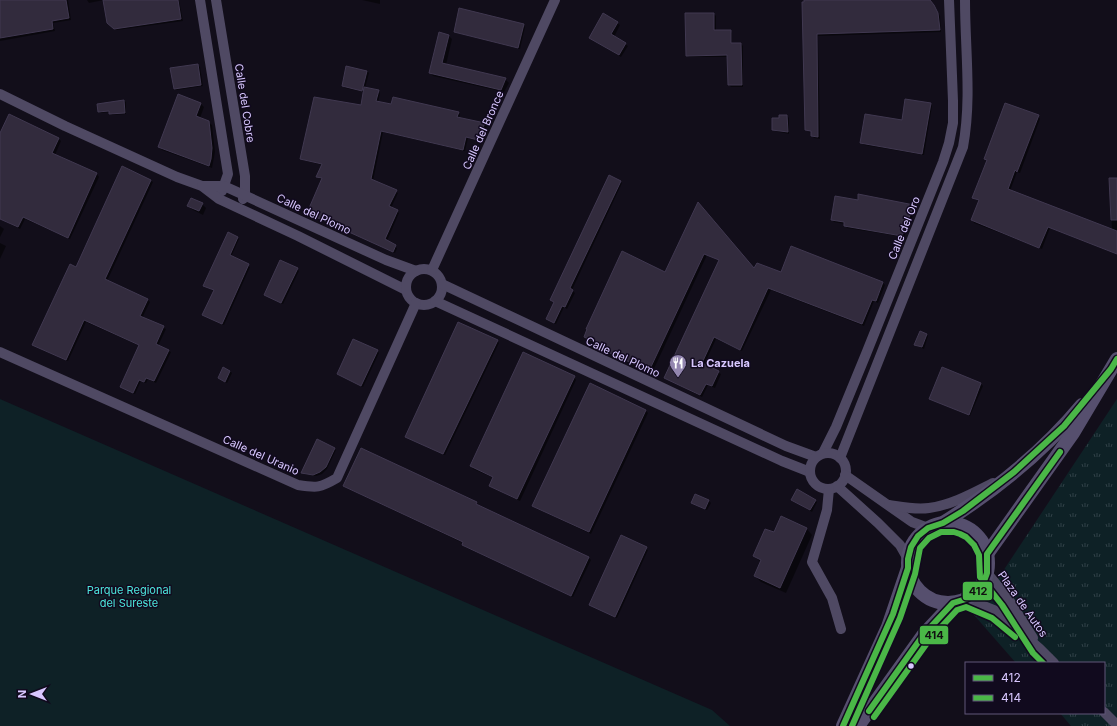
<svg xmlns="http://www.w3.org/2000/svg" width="1117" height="726" font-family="Inter,sans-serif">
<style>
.grass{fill:url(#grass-tufts)}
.park{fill:#0e2126}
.shadow{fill:#0007}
.building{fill:#322b3d;stroke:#403850}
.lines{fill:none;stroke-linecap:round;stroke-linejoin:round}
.minor{stroke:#4f4963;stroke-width:10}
.secondary{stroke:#564f6e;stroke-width:14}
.bus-1-casing{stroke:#110a1e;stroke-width:9}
.bus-2-casing{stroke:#110a1e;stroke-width:9}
.bus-1{stroke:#4ab747;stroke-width:6}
.bus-2{stroke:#4ab747;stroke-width:6}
.bus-dot{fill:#d8c7ff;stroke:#110a1e;stroke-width:1.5}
.labels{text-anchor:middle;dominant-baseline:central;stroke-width:3;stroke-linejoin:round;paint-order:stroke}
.street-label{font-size:11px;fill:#d8c7ff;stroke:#110a1e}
.poi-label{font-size:11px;font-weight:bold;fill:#d8c7ff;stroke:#110a1e;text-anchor:start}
.park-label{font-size:11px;fill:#4ce6dc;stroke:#110a1e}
.line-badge{stroke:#110a1e;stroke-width:1.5}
.pale-badge-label{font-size:11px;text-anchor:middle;font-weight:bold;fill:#111}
</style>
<defs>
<pattern id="grass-tufts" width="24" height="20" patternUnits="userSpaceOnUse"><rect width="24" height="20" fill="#0e2126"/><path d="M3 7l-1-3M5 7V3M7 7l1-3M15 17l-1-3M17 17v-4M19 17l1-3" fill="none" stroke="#304047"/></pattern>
</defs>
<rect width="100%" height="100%" fill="#120e1a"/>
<path class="grass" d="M1117,399V726H1071L1060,713H1104V663H1016L974,615Z"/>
<path class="park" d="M0,399L712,710L730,726H0Z"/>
<g class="shadow">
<path d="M0,0H68L71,20L53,23L55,31L0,41Z"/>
<path d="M87,0H179L183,21L117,30L110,25L104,0L89,3Z"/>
<path d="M362,0H380V4Z"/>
<path d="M805,0H929L936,8L940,16L941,32L818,36L820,139L814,138L812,136V132H808L815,133L816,131L806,130Z"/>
<path d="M714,14L716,16V31H730L732,33V44H741L743,46V87H731L729,85L728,57H689L687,55Z"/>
<path d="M604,15L620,25L614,37L628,46L621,57L590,38Z"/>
<path d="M523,25L525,27L520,49L457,33L455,32Z"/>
<path d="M449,36L452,39L446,65L505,79L509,83L504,92L433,76L430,72Z"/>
<path d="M198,65L200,67L203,86L177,90L175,89Z"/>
<path d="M367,71L369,73L365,88L378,91L380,93L378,102L458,113L460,114L459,118L485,124L487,126L480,141L468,138L465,151L383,132L373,181L398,193L391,208L399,213L387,241L397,248L395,253L310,214L323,180L317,177L322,165L303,160L301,158L361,106L364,92L345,88L343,86Z"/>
<path d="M124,101L126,102V114L112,115L110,112L101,113L99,111Z"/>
<path d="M201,104L204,107L200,118L208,122L212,125L215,152L212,168L162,150L159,146Z"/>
<path d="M930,104L932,106L924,155L864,145L862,143L902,121Z"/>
<path d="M787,116L789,118V134L775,131L773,129Z"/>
<path d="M1038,116L1040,119L1020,173L1017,172L1010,191L1112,230L1110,179H1117V254L1050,228L1042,249L974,223L972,220L979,201L973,198L987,161L985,159Z"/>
<path d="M0,136L59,139L61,141L55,155L97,174L99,177L70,239L25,219L20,229L1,219L0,204Z"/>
<path d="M151,181L153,182L107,281L148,300L150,302L142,318L166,329L158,346L171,352L156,383L148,379L146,383L141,381L135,394L123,388L140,346L86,322L68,361L33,345L76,268Z"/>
<path d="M620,181L622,183L572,290L575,293L567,309L564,307L556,324L550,321L548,319L555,303L551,300Z"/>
<path d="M858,201L914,205L916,208L904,237L847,228L845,224L834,222L832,220Z"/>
<path d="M698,203L754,270L883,283L885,285L878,303L874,301L864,326L771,290L742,351L716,339L704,365L721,374L715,388L708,385L702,397L665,378L720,261L707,255L652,373L599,348L597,346L598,344L585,337L665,273Z"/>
<path d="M202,204L206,208L203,215L193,210L188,206Z"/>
<path d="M0,226L4,229L0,237Z"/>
<path d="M237,237L239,239L231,257L250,267L224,325L204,315L214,291L205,285Z"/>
<path d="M0,243L6,246L0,259Z"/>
<path d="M297,269L299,271L283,304L265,295Z"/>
<path d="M927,335L928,336L924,349L917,346L915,344Z"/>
<path d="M497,341L499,343L445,455L408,438Z"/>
<path d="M377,351L379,353L363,387L338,374Z"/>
<path d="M230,371L232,373L227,383L219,378Z"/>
<path d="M574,377L576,380L520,501L493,488L490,486L494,478L473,469L471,466Z"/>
<path d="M981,384L983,386L970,416L930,399Z"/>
<path d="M645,410L648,413L591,534L536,508L534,506Z"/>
<path d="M334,449L336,450L327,469L322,474L316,476L304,474L302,472Z"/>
<path d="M344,486L476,503L478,505V507L589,558L591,560L573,597L465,547L463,544V543L347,488Z"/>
<path d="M815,500L817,502L812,512L794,501Z"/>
<path d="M709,501L711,503L707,510L694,504Z"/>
<path d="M782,518L807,529L812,535L786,593L761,582L755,576L761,562L754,556L774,534Z"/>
<path d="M622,537L648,550L617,618L590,605Z"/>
</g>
<g class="building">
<path d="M0,0H66L69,18L52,21L53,29L0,38Z"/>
<path d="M103,0H178L181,19L114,29L107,23Z"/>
<path d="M804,0H930L934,5L938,13L940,30L817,34L818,137L811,136V131L805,130L802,2H804Z"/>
<path d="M459,8L524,24L518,48L454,32Z"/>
<path d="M603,13L618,22L611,34L626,43L619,55L589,38Z"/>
<path d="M685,13H714V30H731V43H741L742,85H728L727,55L686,56Z"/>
<path d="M439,32L449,35L442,63L506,78L501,90L429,73Z"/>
<path d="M198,64L201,85L174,89L170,68Z"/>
<path d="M346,66L367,71L362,91L342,86Z"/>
<path d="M364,87L379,90L376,101L391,104L393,97L459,112L457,117L485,123L478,140L466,137L463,150L381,131L371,179L397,190L389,206L398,210L385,239L396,245L393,252L307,213L322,178L316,177L322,164L300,159L314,97L361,105Z"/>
<path d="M178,94L201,103L196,116L209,121L212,148L211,159L209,166L158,147Z"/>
<path d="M905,99L931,103L922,154L860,143L865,114L902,120Z"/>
<path d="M124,100L125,113L109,114V111L98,112L97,104Z"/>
<path d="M1005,103L1039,115L1017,172L1015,170L1008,189L1117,231V254L1048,227L1039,248L971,220L979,200L972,198L987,160L984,159Z"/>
<path d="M9,114L59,138L52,153L97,173L68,238L23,217L18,227L0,219V133Z"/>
<path d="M779,115H787L788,132L772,130V118H779Z"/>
<path d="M122,166L151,180L105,279L148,299L140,316L164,326L156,344L169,350L154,381L146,378L144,382L139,380L133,393L120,387L139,345L84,320L66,360L32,345L70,264L76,267Z"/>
<path d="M609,175L621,181L570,288L573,290L565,307L562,306L554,323L546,319L554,302L550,300Z"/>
<path d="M1109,178H1117V220H1111Z"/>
<path d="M858,194L914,205L902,236L844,226V222L831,220L835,196L858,200Z"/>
<path d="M191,198L203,203L199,211L187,206Z"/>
<path d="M698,202L754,268L757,263L781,272L791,246L883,282L876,301L872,300L862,324L768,288L740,350L714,337L702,363L719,371L712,386L706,384L700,395L664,378L719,260L704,254L649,371L595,346L597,343L584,337L587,329H586L622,251L665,272Z"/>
<path d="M228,232L238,237L230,255L249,264L222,324L202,315L214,290L203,286Z"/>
<path d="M280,260L298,268L281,303L264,295Z"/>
<path d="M458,322L498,340L443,454L405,437Z"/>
<path d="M920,331L927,334L922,347L914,345Z"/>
<path d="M353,339L378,350L361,386L337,374Z"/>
<path d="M523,352L575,376L517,499L489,486L493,477L470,466Z"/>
<path d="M223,367L230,371L225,382L218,378Z"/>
<path d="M942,367L981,383L969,415L929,399Z"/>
<path d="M590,383L646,410L589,532L532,506Z"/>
<path d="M317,439L335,448L326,467L320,472L313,475L301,473Z"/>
<path d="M361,448L477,502L476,504L589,557L571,596L462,545L463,542L343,486Z"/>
<path d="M797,489L816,500L810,510L791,500Z"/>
<path d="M695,494L709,500L705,509L691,503Z"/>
<path d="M781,516L807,528L780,588L754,576L761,560L753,556L765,529L774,532Z"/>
<path d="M621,535L647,547L615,617L589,605Z"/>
</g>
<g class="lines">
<g class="minor">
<path d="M200,0L228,174L222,191"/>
<path d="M216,0L245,176V195L243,199"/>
<path d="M0,94L65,126L177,177L202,186L219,199L298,236L406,290"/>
<path d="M202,186H224L386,260L416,271"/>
<circle cx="424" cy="287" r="18"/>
<path d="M432,270L555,0"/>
<path d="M442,284L786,446L816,457"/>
<path d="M435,301L782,461L810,472"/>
<path d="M0,352L298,485C317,488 320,488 337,478L416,303"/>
<path d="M823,453L836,427L866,354L943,162L949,143L953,123V101L949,0"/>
<circle cx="828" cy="471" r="18"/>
<path d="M840,458L963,147C972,98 965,50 965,0"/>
<path d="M845,475L912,522L928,528"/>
<path d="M837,486L878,523L900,545L908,559"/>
<path d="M829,489L827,510L812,562L832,598L841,629"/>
<path d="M889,505C902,507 915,510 929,508C952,505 973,493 993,483"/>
<path d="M987,573L1009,600L1033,638"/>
<path d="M966,599L996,611L1039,648L1054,663"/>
<path d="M1104,712L1117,725"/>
</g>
<g class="secondary">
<circle cx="948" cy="563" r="40"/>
<path d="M943,523C994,491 1043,452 1082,405"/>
<path d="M987,554L1073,433L1117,359"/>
<path d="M843,726L888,627L908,568"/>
<path d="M858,726L924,634L953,603"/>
</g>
<g class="bus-1-casing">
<g id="bus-1">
<path d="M869,711L924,634L953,603L966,599L976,593L983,584L987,573V554L1060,452"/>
<path d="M843,726L893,614L908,568V559L911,547L918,536L928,528L943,523L963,511L1014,472L1064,426L1111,369L1117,359"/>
</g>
</g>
<g class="bus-2-casing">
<g id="bus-2">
<path d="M874,717L930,639L957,610L966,607L992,618L1015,637"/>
<path d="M852,726L900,618L915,574L920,548L929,538L941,532H954L960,534L966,537L974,545L979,555L980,577L1002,605L1033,653L1043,663"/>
</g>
</g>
<use href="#bus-1" class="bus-1"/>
<use href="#bus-2" class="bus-2"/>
</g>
<defs>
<g id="restaurant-pin" transform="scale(0.9)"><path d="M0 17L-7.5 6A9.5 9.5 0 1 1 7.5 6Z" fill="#9386af" stroke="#110a1e"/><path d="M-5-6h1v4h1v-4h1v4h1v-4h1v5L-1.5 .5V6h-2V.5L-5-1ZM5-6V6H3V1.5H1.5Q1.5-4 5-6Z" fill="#fff"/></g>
</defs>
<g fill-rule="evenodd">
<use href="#restaurant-pin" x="678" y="363"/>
</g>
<circle class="bus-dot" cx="911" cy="666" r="3.5"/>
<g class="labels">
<g class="street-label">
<text transform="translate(245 103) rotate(81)">Calle del Cobre</text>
<text transform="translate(483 130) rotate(-66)">Calle del Bronce</text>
<text transform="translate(314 214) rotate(25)">Calle del Plomo</text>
<text transform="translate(904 228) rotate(-68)">Calle del Oro</text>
<text transform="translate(623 357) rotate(25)">Calle del Plomo</text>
<text transform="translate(261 455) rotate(24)">Calle del Uranio</text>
<text transform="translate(1023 604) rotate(55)">Plaza de Autos</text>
</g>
<g class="poi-label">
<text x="691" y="363">La Cazuela</text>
</g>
<g class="park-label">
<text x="129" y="590">Parque Regional<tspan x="129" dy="13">del Sureste</tspan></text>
</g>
</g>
<g class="line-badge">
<rect x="962" y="581" width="31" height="20" rx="4" fill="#4ab747"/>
<rect x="919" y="625" width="30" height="20" rx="4" fill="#4ab747"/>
</g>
<g class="pale-badge-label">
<text x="978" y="595">412</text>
<text x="934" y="639">414</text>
</g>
<rect x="965" y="662" width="140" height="52" fill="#110a1e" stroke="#615678"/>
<rect x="973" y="675" width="20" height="6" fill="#4ab747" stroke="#615678"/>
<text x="1001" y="682" font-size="12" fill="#d8c7ff">412</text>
<rect x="973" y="695" width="20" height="6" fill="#4ab747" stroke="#615678"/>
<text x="1001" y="702" font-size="12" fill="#d8c7ff">414</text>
<g transform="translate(32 694) rotate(270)" stroke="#110a1e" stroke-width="3" paint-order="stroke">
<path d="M0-3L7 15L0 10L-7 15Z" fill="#d8c7ff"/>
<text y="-6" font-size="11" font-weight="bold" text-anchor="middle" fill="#d8c7ff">N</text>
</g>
</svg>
